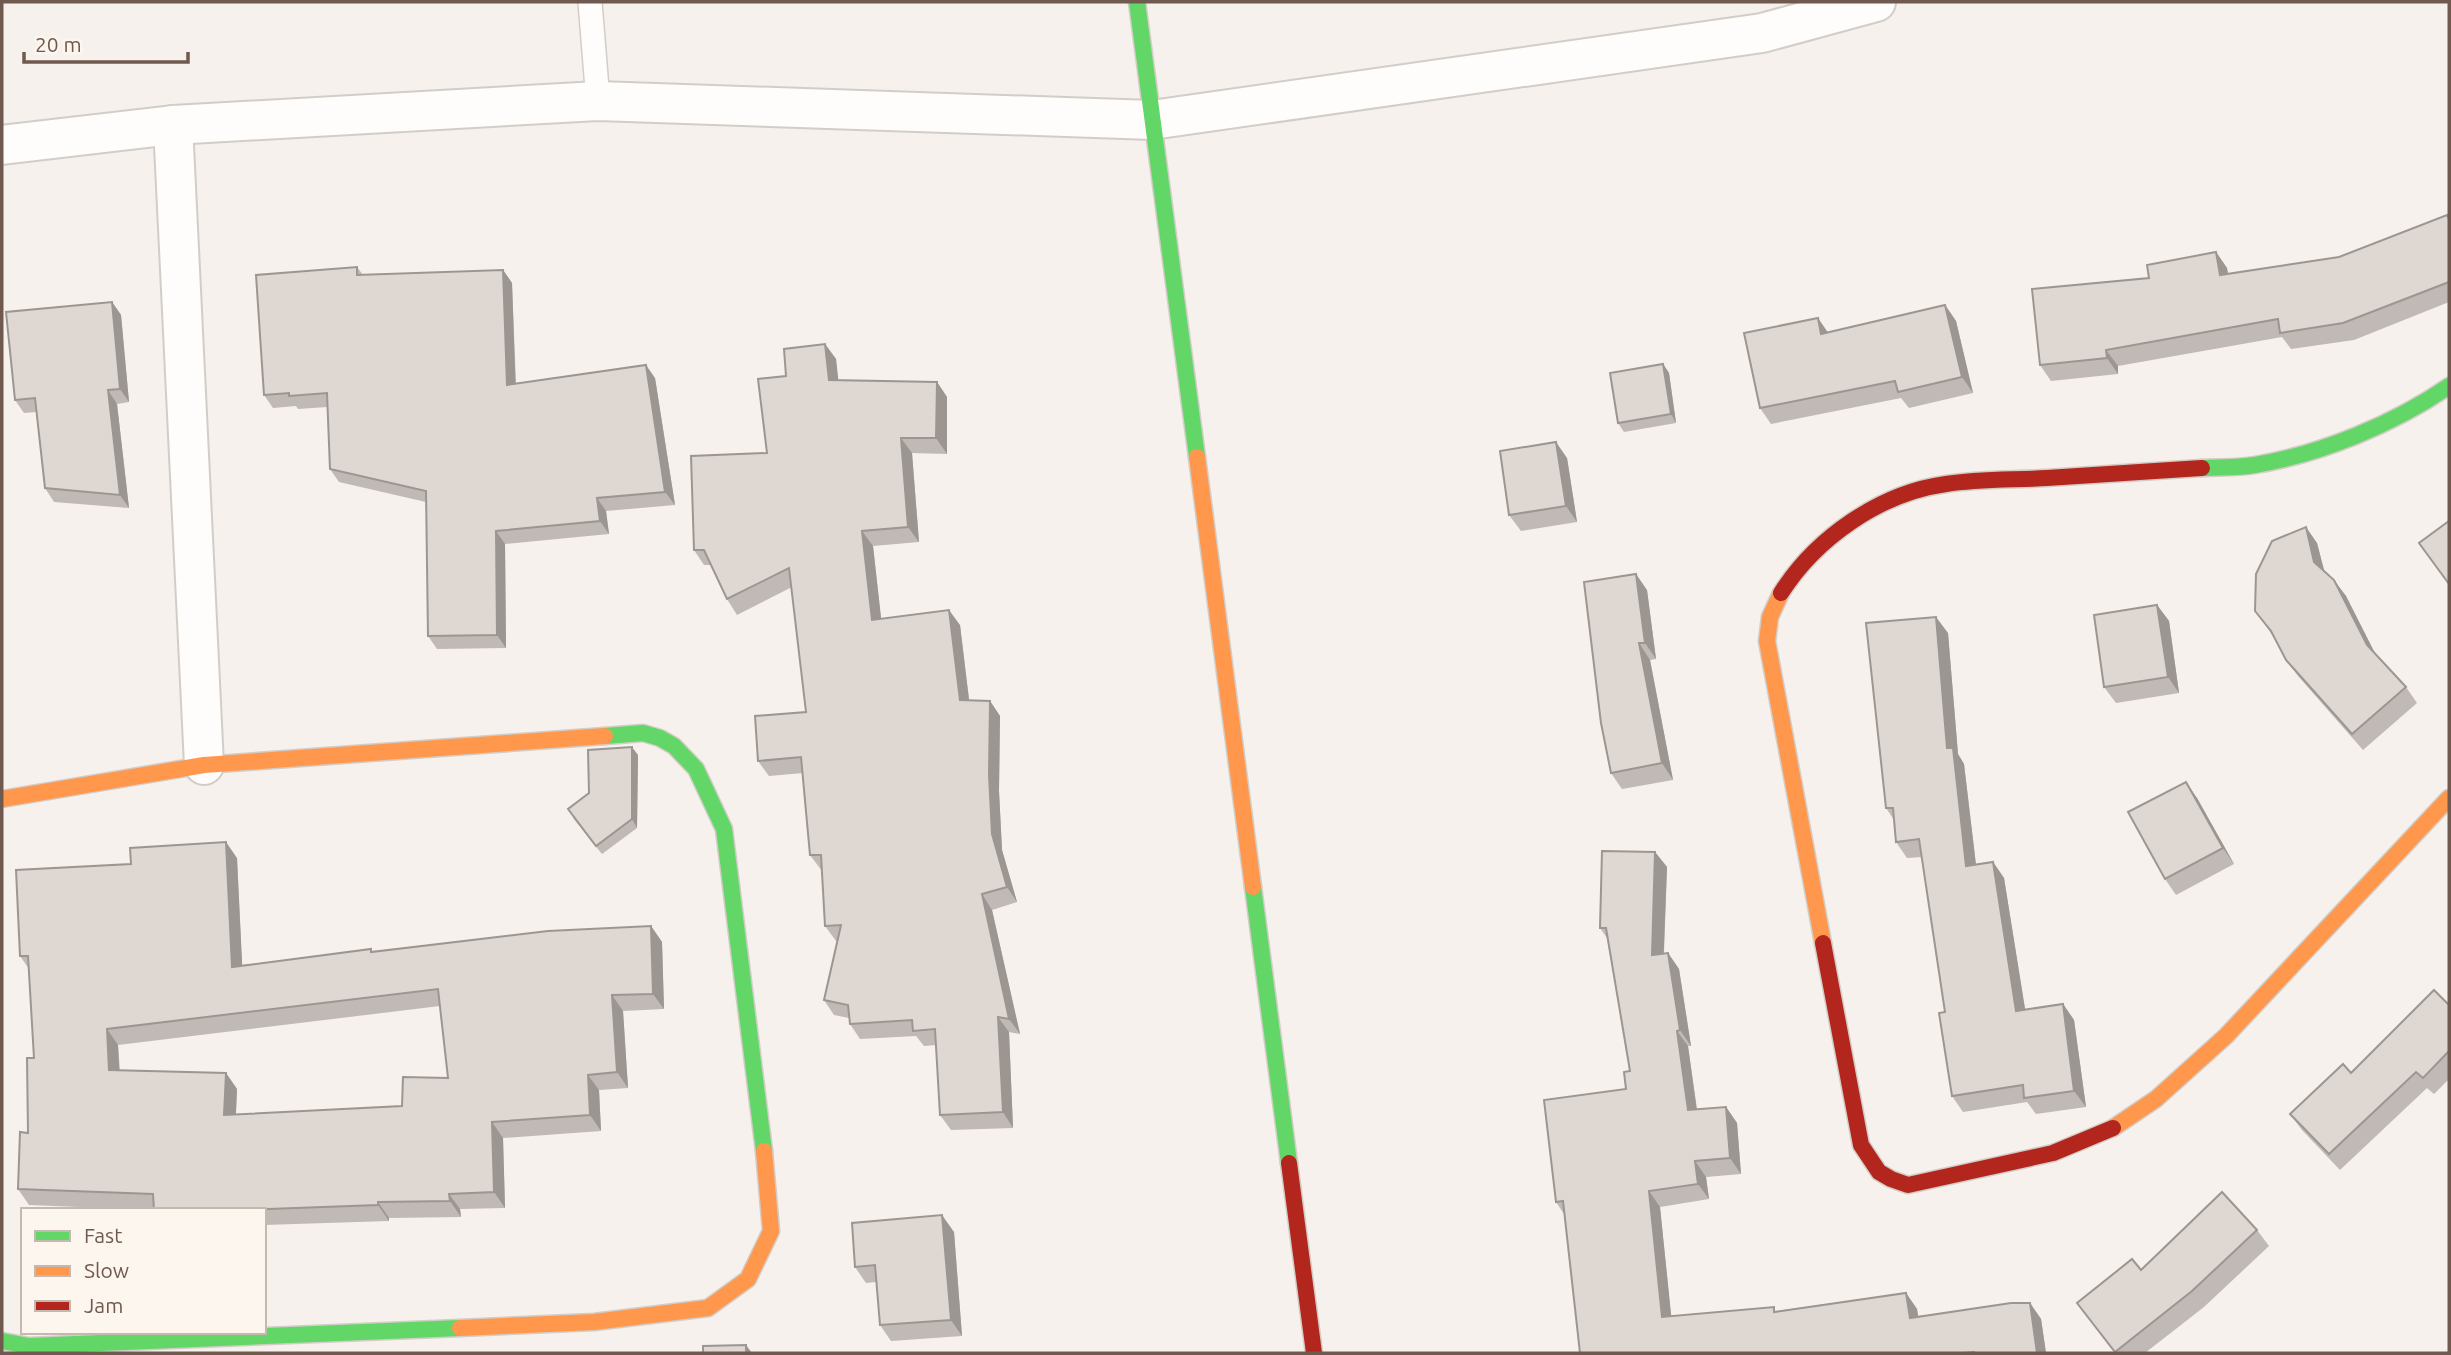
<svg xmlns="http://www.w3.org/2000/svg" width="2451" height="1355" font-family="Ubuntu,sans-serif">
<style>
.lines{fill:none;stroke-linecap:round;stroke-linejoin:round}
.lane-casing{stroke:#d3cdc7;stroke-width:26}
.street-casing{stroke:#d3cdc7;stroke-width:42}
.fast-casing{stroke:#d3cdc7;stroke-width:19}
.slow-casing{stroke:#d3cdc7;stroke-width:19}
.jam-casing{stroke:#d3cdc7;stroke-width:19}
.lane{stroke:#fefdfc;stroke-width:23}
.street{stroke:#fefdfc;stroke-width:38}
.fast{stroke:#63d668;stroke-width:16}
.slow{stroke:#ff974d;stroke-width:16}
.jam{stroke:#b3261e;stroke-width:16}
.wall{fill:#c0b9b5;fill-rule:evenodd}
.shaded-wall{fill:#9c9693}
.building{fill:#dfd7d2;stroke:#9c9693;stroke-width:2;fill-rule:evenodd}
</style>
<rect width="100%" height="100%" fill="#f6f1ec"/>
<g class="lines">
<g class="lane-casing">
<path id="lane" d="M590,2L598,101"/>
</g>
<g class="street-casing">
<g id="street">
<path d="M173,125L204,765"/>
<path d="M2,145L173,125L598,101L1152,120L1762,33L1876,2"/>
</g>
</g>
<g class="fast-casing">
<g id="fast">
<path d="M1137,2L1197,457"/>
<path d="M2202,468C2219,467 2238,468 2255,465C2321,454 2394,424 2449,386"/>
<path d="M605,736L643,733L660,738L674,746L696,769L724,829L764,1151"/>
<path d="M1253,887L1289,1163"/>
<path d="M2,1341L29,1346L460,1328"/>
</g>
</g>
<g class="slow-casing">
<g id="slow">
<path d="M1197,457L1253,887"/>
<path d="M1781,593L1770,617L1767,641L1823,943"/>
<path d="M2,799L204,765L605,736"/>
<path d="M2113,1128L2156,1099L2226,1036L2449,798"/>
<path d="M460,1328L594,1322L708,1308L748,1279L771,1231L764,1151"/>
</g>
</g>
<g class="jam-casing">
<g id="jam">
<path d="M1781,593C1816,538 1880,493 1946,484C1979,479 2014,480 2047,478C2098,475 2150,471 2202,468"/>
<path d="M1823,943L1861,1145L1879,1172L1891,1179L1908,1185L2053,1153L2113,1128"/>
<path d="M1289,1163L1314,1353"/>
</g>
</g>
<use href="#lane" class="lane"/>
<use href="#street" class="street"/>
<use href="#fast" class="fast"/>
<use href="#slow" class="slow"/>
<use href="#jam" class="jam"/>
</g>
<g class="wall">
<path d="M2447,215L2449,217V302L2354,340L2291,349L2282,337L2118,366V374L2051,381L2040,365L2149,278L2216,252L2227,268L2228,274L2339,257Z"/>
<path d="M357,267L363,275L503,270L512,283L516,384L655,378L675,505L606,511L609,534L505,544L506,648L437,649L428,636L426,502L339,482L330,469L327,407L298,409L296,406L273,408L264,395Z"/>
<path d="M112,302L121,315L129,402L117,404L129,508L54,502L45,488L36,412L24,413L15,400Z"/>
<path d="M1945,305L1956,321L1973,393L1909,408L1901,398L1771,424L1760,408L1828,332Z"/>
<path d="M825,344L836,359L838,380L937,382L947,397V454L912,453L919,542L873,546L881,619L960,625L969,700L990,701L1000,716L999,791L1002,850L1017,902L992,910L1020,1034L1009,1032L1013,1128L951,1130L940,1115L936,1045L924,1046L916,1036L860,1039L850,1024L849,1018L834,1015L824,1000L837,941H836L825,926L822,871L810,855L803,773L769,776L758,761L806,712L792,587L737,615L727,599L711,565H704L694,550L767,453L786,376Z"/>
<path d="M1663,364L1669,373L1676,423L1624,432L1618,423Z"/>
<path d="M1567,458L1577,522L1521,531L1509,515Z"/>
<path d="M2317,543L2324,570L2346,596L2374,653L2406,687L2417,703L2363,750L2298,676L2286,660L2273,636L2255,611Z"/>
<path d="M1647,590L1656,659L1650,660L1673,780L1622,789L1611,773Z"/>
<path d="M2157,605L2169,621L2179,693L2116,703L2104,687Z"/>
<path d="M1948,633L1958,754L1964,764L1976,865L1993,862L2004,878L2025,1010L2063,1004L2074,1020L2086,1107L2036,1114L2027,1102L1963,1112L1952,1096L1945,1012L1922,857L1907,858L1896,842L1894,820L1886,808Z"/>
<path d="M638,755L637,828L602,854L573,818Z"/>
<path d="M2197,798L2234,864L2176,895L2165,879Z"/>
<path d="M1655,852L1667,867L1664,953H1668L1679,969L1691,1046H1688L1697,1109L1726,1107L1737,1123L1741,1174L1706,1177L1709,1199L1660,1207L1671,1316L1777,1311L1906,1293L1917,1309L1918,1316L2030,1303L2041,1319L2046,1353H1580L1564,1214L1556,1202L1626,1089L1630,1071L1607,938L1600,928Z"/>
<path d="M237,858L242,965L372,951L651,926L662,942L664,1009L623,1011L628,1088L599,1090L601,1131L503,1138L505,1208L460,1209L461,1217L389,1218V1221L264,1225V1210H154L29,1205L18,1189L28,1133L34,1058L29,969L20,956ZM440,1006L448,1078L402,1106L236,1115L237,1089L226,1073L120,1071L118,1045Z"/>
<path d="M2449,1005V1079L2434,1094L2427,1088L2340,1170L2302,1130L2290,1114Z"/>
<path d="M2257,1230L2269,1246L2204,1307L2145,1353H2115L2077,1303L2141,1270Z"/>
<path d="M954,1232L962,1336L891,1341L880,1325L876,1282L866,1283L855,1267Z"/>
</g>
<g class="shaded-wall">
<path d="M2216,252L2227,268L2231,291L2220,275Z"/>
<path d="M503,270L512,283L516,398L507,385Z"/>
<path d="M112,302L121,315L129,402L120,389Z"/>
<path d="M1945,305L1956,321L1973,393L1962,377Z"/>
<path d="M1818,318L1829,334H1821Z"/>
<path d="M825,344L836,359L840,395L829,380Z"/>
<path d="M2106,350L2118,366V374L2107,358Z"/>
<path d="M1663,364L1669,373L1676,423L1671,414Z"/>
<path d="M646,365L655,378L675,505L665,492Z"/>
<path d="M937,382L947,397V454L936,438Z"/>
<path d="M108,390L117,404L129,508L120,495Z"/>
<path d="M901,438L912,453L919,542L908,527Z"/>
<path d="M1556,442L1567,458L1577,522L1566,506Z"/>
<path d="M597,498L606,511L609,534L600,521Z"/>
<path d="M2306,527L2317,543L2326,578L2314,562Z"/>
<path d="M496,531L505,544L506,648L497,635Z"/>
<path d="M862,531L873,546L883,635L872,620Z"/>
<path d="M1636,574L1647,590L1656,659L1645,643Z"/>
<path d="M2334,580L2346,596L2379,661L2367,645Z"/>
<path d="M2157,605L2169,621L2179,693L2168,677Z"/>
<path d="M949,610L960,625L971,716L960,700Z"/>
<path d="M1936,617L1948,633L1958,754L1964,764L1978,882L1966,866L1947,748Z"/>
<path d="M1639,643L1650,660L1673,780L1662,763Z"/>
<path d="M990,701L1000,716L999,791L1002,850L1017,902L1007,887L992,834L989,775Z"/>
<path d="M632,747L638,755L637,828L632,819Z"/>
<path d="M2186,782L2197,798L2234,864L2223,848Z"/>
<path d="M226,842L237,858L243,982L232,967Z"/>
<path d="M1655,852L1667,867L1663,971L1652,955Z"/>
<path d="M1993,862L2004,878L2028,1027L2016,1011Z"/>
<path d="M982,894L992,910L1020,1034L1009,1019Z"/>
<path d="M651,926L662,942L664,1009L653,994Z"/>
<path d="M1668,953L1679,969L1691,1046L1680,1030Z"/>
<path d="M612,995L623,1011L628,1088L617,1072Z"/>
<path d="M2063,1004L2074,1020L2086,1107L2074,1091Z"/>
<path d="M998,1017L1009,1032L1013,1128L1003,1112Z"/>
<path d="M107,1029L118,1045L120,1086L109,1070Z"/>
<path d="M1677,1031L1688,1046L1699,1126L1688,1110Z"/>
<path d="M226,1073L237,1089L235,1131L224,1115Z"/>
<path d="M588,1075L599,1090L601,1131L590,1115Z"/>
<path d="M1726,1107L1737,1123L1741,1174L1730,1158Z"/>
<path d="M492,1122L503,1138L505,1208L494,1192Z"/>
<path d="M1695,1161L1706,1177L1709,1199L1698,1184Z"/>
<path d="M1649,1191L1660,1207L1673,1333L1662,1317Z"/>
<path d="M449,1194L460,1209L461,1217L450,1201Z"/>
<path d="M378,1202L389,1218V1221L378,1205Z"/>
<path d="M942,1215L954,1232L962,1336L951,1320Z"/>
<path d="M1906,1293L1917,1309L1921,1334L1910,1318Z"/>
<path d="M2030,1303L2041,1319L2046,1353H2037Z"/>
<path d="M746,1345L752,1353H746Z"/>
</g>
<g class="building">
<path d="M2447,215L2449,219V282L2343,323L2280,333L2278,319L2106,350L2107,358L2040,365L2032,289L2149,278L2147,265L2216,252L2220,275L2339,257Z"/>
<path d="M357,267V275L503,270L507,385L646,365L665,492L597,498L600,521L496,531L497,635L428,636L426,491L330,469L327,393L289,396V393L264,395L256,275Z"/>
<path d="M112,302L120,389L108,390L120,495L45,488L35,398L15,400L6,312Z"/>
<path d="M1945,305L1962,377L1898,392L1895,381L1760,408L1744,333L1818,318L1821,334Z"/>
<path d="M825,344L829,380L937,382L936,438H901L908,527L862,531L872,620L949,610L960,700L990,701L989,775L992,834L1007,887L982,894L1009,1019L998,1017L1003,1112L940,1115L935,1029L913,1031L912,1020L850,1024L848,1005L824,1000L841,925L825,926L821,855H810L801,757L758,761L755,716L806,712L789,568L727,599L704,550H694L691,456L767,453L758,379L786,376L784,349Z"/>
<path d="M1663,364L1671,414L1618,423L1610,373Z"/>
<path d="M1556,442L1566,506L1509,515L1500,451Z"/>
<path d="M2449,521V584L2419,543Z"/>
<path d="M2306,527L2314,562L2334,580L2367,645L2406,687L2352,734L2286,660L2271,631L2255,611L2256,574L2272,541Z"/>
<path d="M1636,574L1645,643H1639L1662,763L1611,773L1601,723L1584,582Z"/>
<path d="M2157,605L2168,677L2104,687L2094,615Z"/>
<path d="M1936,617L1947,748H1953L1966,866L1993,862L2016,1011L2063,1004L2074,1091L2024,1098L2023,1085L1952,1096L1939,1013L1945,1012L1919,839L1896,842L1893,808H1886L1866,623Z"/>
<path d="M632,747V819L596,846L568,809L589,793L588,750Z"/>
<path d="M2186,782L2223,848L2165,879L2128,812Z"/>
<path d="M226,842L232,967L371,949V952L548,931L651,926L653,994L612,995L617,1072L588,1075L590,1115L492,1122L494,1192L449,1194L450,1201L378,1202V1205L238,1210H154L153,1194L18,1189L20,1132L28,1133L27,1058H34L28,956H20L16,870L131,864L130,848ZM438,989L448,1078L403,1077L402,1106L224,1115L226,1073L109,1070L107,1029Z"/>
<path d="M1602,851L1655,852L1652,955L1668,953L1680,1030L1677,1031L1688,1110L1726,1107L1730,1158L1695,1161L1698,1184L1649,1191L1662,1317L1774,1307V1312L1906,1293L1910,1318L2011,1303H2030L2037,1353H1974V1352L1963,1353H1580L1563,1201L1556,1202L1544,1100L1626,1089L1624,1072L1630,1071L1606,928H1600Z"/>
<path d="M2434,990L2449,1005V1051L2423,1078L2416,1072L2329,1154L2290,1114L2343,1064L2351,1073Z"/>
<path d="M2222,1192L2257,1230L2192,1291L2115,1352L2077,1303L2132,1259L2141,1270Z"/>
<path d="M942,1215L951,1320L880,1325L875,1265L855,1267L852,1223Z"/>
<path d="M746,1345V1353H703V1346Z"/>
</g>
<rect width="2451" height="1355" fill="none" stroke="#705a4f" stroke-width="7"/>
<rect x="21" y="1208" width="245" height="126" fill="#fdf6ee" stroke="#c5b8ae" stroke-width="2"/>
<rect x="35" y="1231" width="35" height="10" fill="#63d668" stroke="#c5b8ae" stroke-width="2"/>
<text x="84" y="1243" font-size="21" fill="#705a4f">Fast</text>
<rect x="35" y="1266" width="35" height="10" fill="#ff974d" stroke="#c5b8ae" stroke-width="2"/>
<text x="84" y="1278" font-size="21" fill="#705a4f">Slow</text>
<rect x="35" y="1301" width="35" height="10" fill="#b3261e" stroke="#c5b8ae" stroke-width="2"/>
<text x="84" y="1313" font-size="21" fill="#705a4f">Jam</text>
<path d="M24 52v10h164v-10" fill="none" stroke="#705a4f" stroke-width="3.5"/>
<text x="35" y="52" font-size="21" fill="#705a4f" stroke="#fdf6ee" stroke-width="5" paint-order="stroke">20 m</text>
</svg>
